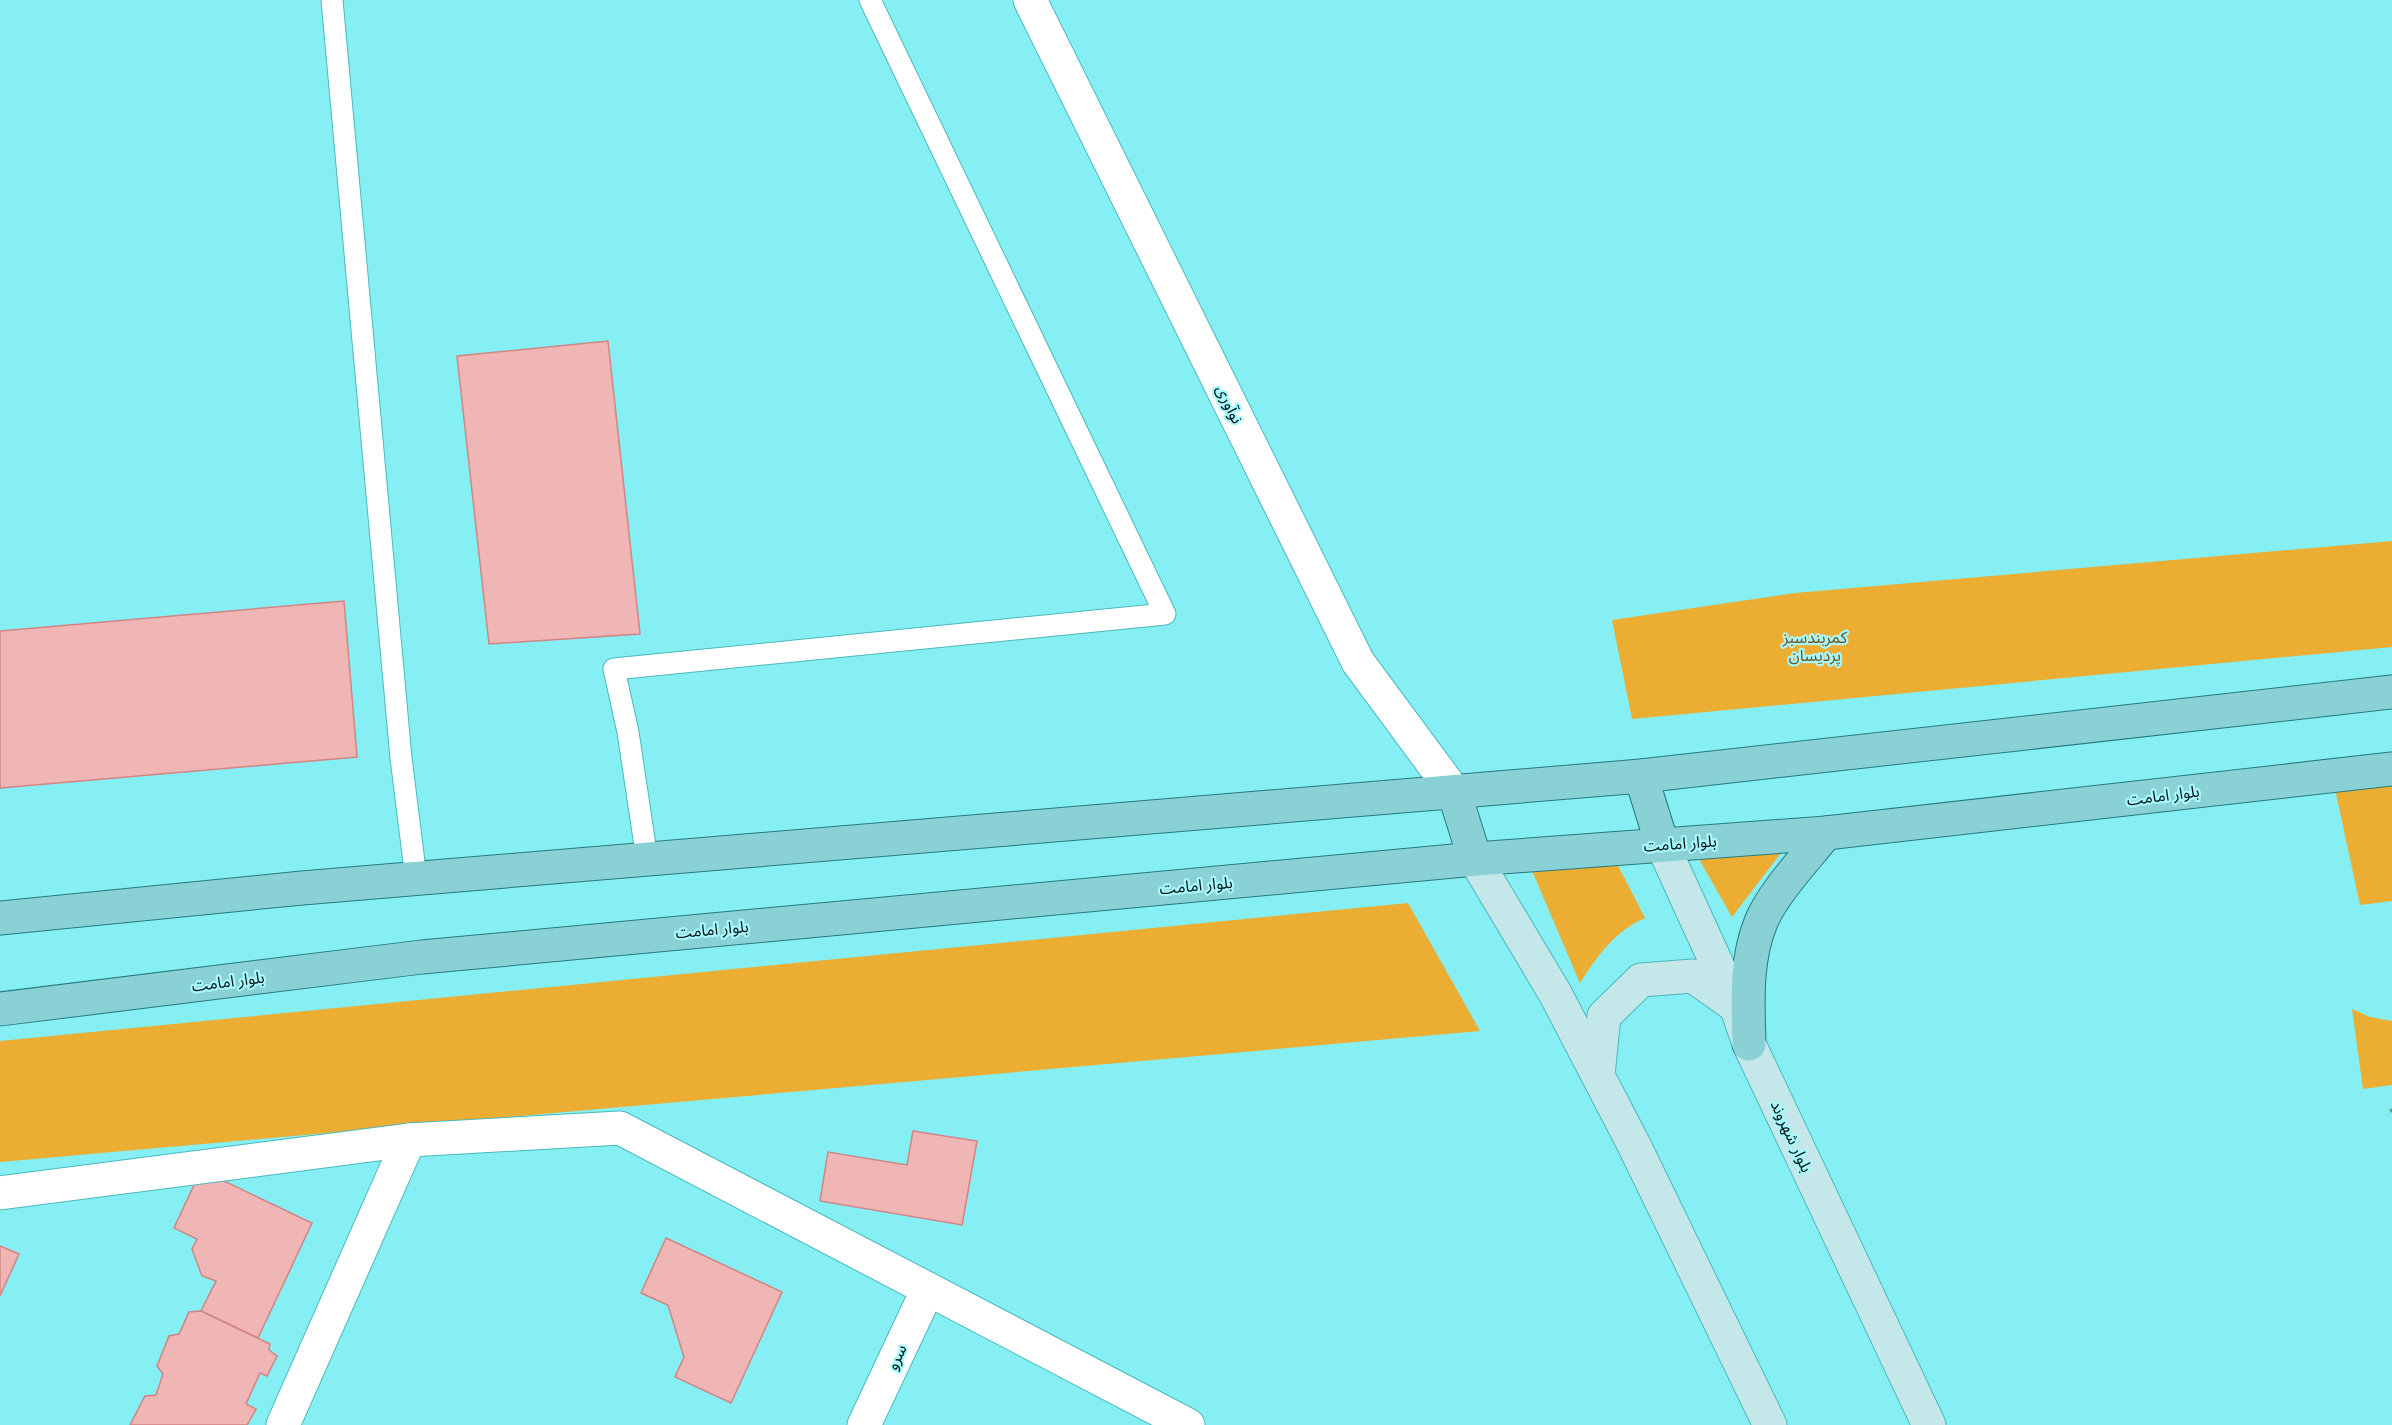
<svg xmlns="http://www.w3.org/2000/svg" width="2392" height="1425" font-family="'Noto Sans','Noto Sans Arabic',sans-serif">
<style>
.green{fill:#ebad32}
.building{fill:#efb6b5;stroke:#d38484;stroke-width:1.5}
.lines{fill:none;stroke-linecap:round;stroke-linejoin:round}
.service-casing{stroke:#4bb8be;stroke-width:23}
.minor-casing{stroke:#4bb8be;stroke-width:35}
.secondary-casing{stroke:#4bb8be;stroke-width:35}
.primary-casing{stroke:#267a7e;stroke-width:35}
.path{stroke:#51999c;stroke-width:4;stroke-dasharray:3 4.5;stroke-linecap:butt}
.service{stroke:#fff;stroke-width:21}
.minor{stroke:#fff;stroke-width:33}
.secondary{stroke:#c4e8e9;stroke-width:33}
.primary{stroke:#89d1d4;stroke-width:33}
.labels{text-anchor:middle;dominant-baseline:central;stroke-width:4.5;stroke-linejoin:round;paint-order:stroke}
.street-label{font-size:16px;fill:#001314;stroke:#a8f9fd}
.park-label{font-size:16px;fill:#6c501c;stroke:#a8f9fd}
</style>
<rect width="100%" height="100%" fill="#85eff4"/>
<g class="green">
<path d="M2392,541V647L1632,719L1612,620L1795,593Z"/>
<path d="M2392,783V901L2360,905L2335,789Z"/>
<path d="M1784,849L1732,917L1699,859Z"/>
<path d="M1615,860L1645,918C1616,930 1597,956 1580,983L1530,866Z"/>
<path d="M1408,903L1480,1031L0,1162V1041Z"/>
<path d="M2352,1009L2370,1017L2392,1021V1085L2363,1089Z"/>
</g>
<g class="building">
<path d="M608,341L640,634L489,644L457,356Z"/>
<path d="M344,601L357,757L0,788V631Z"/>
<path d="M913,1131L977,1141L962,1225L820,1201L828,1152L907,1165Z"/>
<path d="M201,1170L312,1223L258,1338L201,1311L216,1281L202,1276L192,1249L197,1239L174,1228Z"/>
<path d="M666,1238L782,1292L731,1403L675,1377L684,1357L668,1305L641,1293Z"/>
<path d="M0,1246L19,1254L0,1296Z"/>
<path d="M201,1311L270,1344L269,1350L277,1356L267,1376L260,1373L246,1404L256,1409L247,1425H130L145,1396L156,1395L163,1374L157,1366L169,1336L179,1334L189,1312Z"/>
</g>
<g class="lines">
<g class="service-casing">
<g id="service">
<path d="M332,0L401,758L416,878"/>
<path d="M647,859L628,732L614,669L1165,614L870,0"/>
</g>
</g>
<g class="minor-casing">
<g id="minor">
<path d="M1030,0L1358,662L1454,792"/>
<path d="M0,1193L409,1140"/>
<path d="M283,1425L409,1140L620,1128L1188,1425"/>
<path d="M864,1425L928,1289"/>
</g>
</g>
<g class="secondary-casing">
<g id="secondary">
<path d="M1662,844L1736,1006L1749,1044L1929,1425"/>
<path d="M1475,859L1556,995L1634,1145L1770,1425"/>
<path d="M1598,1075L1604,1016L1641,980L1693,976L1734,1005"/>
</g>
</g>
<g class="primary-casing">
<g id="primary">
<path d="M1641,776L1662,844"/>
<path d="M1454,792L1475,859"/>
<path d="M0,918L302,888L1641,776L2392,692"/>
<path d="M0,1009L422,957L1475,859L1826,833L2392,769"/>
<path d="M1749,1044C1748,1003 1745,961 1761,922C1773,893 1806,858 1826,833"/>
</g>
</g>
<path class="path" d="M2390,1111L2392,1110"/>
<use href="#service" class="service"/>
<use href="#minor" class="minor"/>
<use href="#secondary" class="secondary"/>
<use href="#primary" class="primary"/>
</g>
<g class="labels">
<g class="street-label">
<text transform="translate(1230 404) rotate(64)">نوآوری</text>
<text transform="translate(2163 795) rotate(-7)">بلوار امامت</text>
<text transform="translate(1680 843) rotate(-4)">بلوار امامت</text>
<text transform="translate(1196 885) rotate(-5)">بلوار امامت</text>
<text transform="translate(712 929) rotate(-5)">بلوار امامت</text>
<text transform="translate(228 981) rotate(-7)">بلوار امامت</text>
<text transform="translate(1792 1136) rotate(65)">بلوار شهروند</text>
<text transform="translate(896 1357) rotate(-65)">سرو</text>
</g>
<g class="park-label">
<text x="1815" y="637">کمربندسبز<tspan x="1815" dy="18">پردیسان</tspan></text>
</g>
</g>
</svg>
